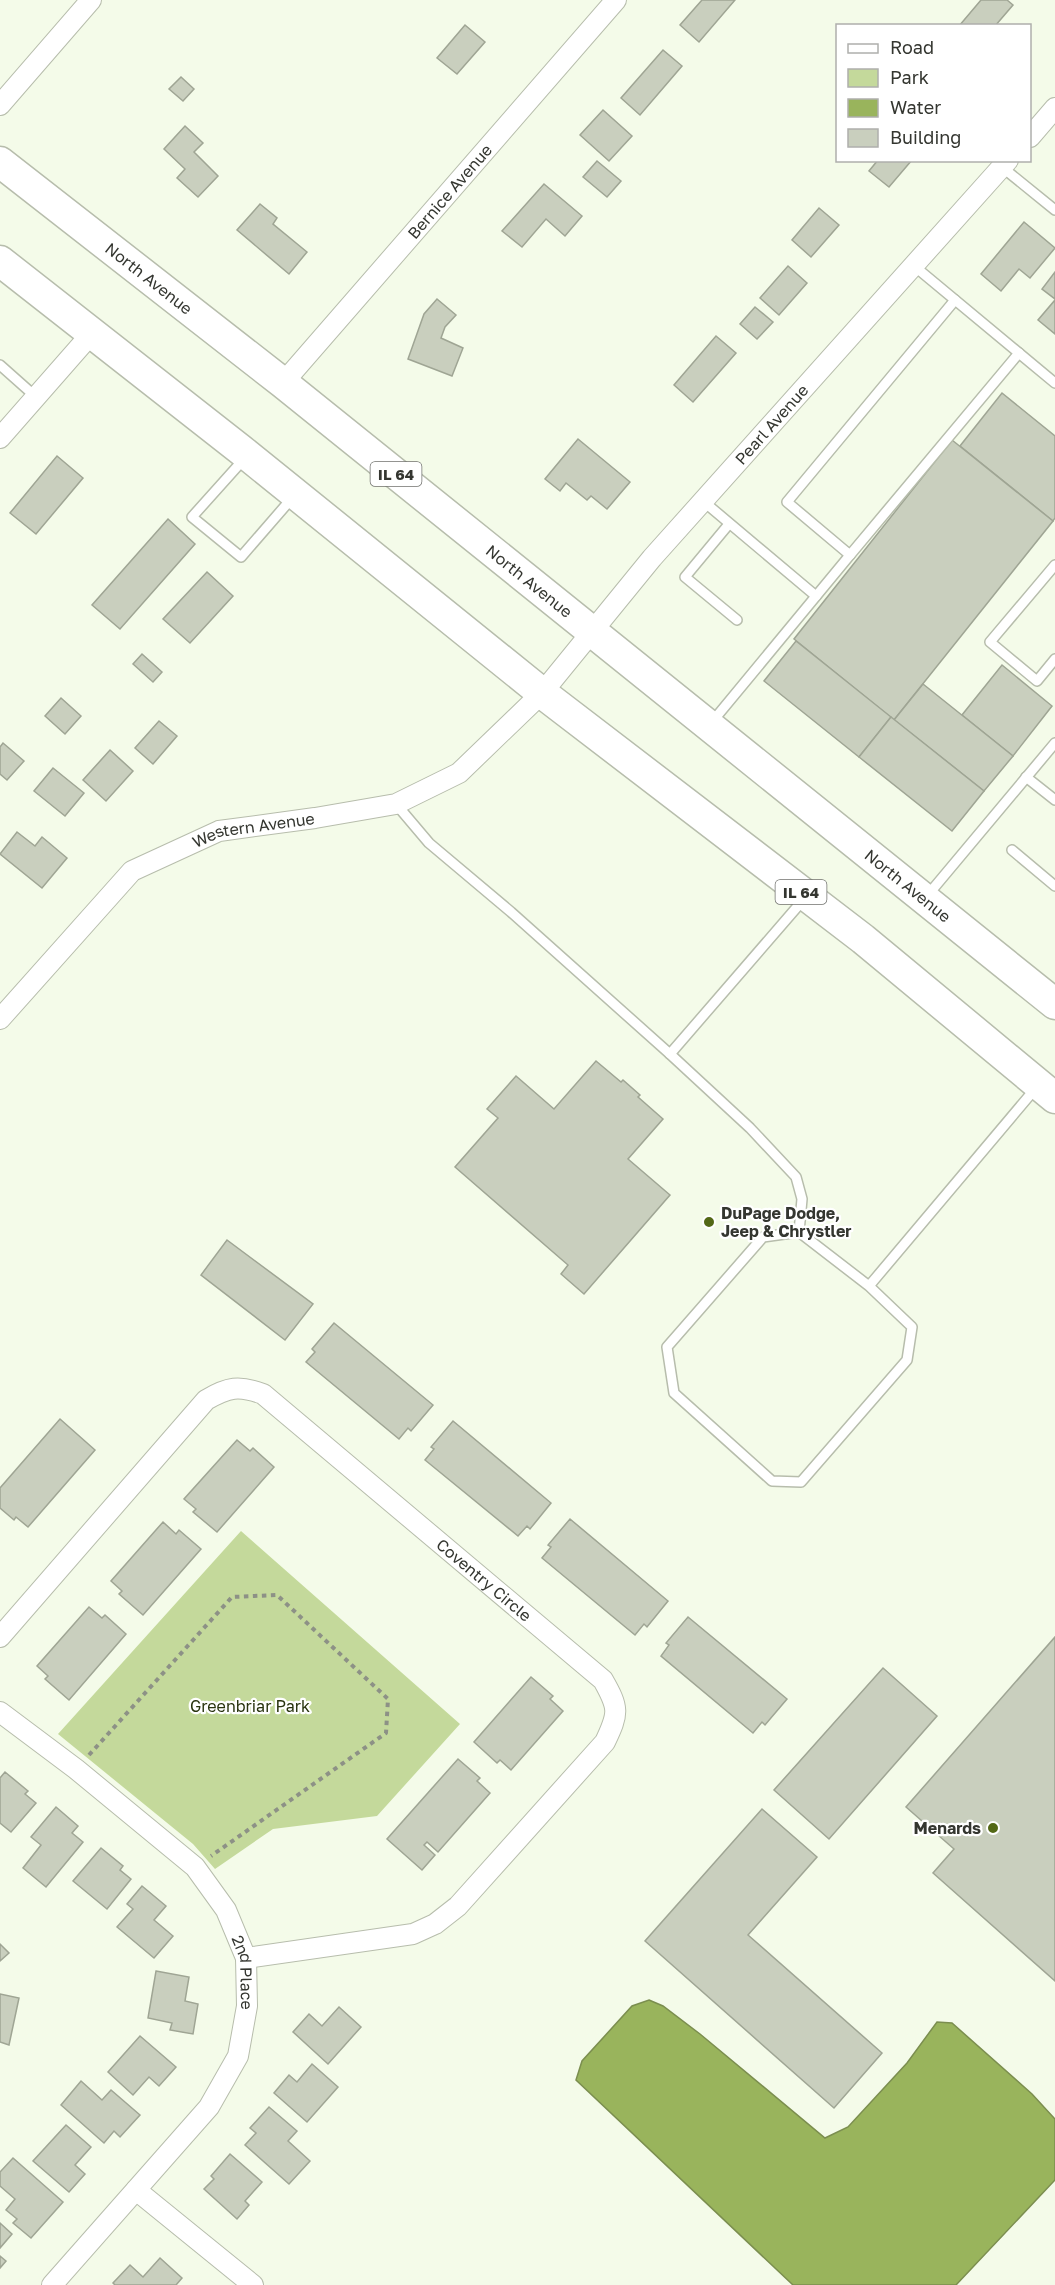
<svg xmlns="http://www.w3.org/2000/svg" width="1055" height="2285" font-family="'Golos Text',sans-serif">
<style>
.green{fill:#c4d99b}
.water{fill:#99b45c;stroke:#7b8e4f;stroke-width:1.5}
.building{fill:#c9cfbe;stroke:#9fa594;stroke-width:1.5}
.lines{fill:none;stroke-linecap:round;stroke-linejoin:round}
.service-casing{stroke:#b7bdac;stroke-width:12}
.minor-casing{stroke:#b7bdac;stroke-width:22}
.primary-casing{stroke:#b7bdac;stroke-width:33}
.path{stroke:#8d9186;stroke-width:4;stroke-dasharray:4.5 4.5;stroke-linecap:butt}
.service{stroke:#fff;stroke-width:9}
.minor{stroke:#fff;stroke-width:20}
.primary{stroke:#fff;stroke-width:30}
.poi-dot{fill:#536816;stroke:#fff;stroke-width:2}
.labels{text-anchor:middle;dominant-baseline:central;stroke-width:4.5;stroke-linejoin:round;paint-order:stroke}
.shield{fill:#fff;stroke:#71726e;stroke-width:1.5}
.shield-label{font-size:15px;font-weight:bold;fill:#343630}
.street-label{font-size:16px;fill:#343630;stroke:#fff}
.poi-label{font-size:16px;font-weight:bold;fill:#343630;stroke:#fff;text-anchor:start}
.park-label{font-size:16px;fill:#28330e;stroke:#fff}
</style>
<rect width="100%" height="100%" fill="#f4fbe9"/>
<path class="green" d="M241,1531L460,1724L377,1816L273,1829L215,1869L193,1844L58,1734Z"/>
<path class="water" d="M649,2000L663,2006L700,2034L825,2138L848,2127L907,2063L937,2022L952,2023L1032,2094L1055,2119V2180L956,2285H793L576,2080L582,2061L632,2006Z"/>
<g class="building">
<path d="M702,0H735L699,42L680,25Z"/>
<path d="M981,0H1007L1013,5L995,26H959Z"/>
<path d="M465,25L485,42L457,74L437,58Z"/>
<path d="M663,50L682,66L640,115L621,98Z"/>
<path d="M181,77L194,89L183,101L169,89Z"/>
<path d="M603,110L632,136L609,161L580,135Z"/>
<path d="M185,126L203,143L194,152L218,176L198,197L177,178L185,169L164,149Z"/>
<path d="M878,160H912L889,187L869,171Z"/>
<path d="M597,161L621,181L607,197L583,177Z"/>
<path d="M544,184L582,216L565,236L546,219L522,247L502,231Z"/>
<path d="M260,204L277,218L273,224L307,252L289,274L237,230Z"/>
<path d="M819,208L839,225L811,257L792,240Z"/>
<path d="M1024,222L1055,248L1030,278L1019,269L1001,291L981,274Z"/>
<path d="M788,266L807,283L779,315L760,298Z"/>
<path d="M1055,272V299L1042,289Z"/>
<path d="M437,299L456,315L445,327L441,338L463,348L452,376L408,359L424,314Z"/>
<path d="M1055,300V334L1038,320Z"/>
<path d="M755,307L773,322L757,339L740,324Z"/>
<path d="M716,336L736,353L693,402L674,385Z"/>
<path d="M1002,393L1055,436V518L1053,521L960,446Z"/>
<path d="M578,439L630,482L607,509L591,496L587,500L566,483L560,491L545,479Z"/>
<path d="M952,440L1053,521L894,720L794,639Z"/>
<path d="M57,456L83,478L36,534L10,513Z"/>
<path d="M168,519L195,544L120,629L92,605Z"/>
<path d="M207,572L233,596L190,643L163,619Z"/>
<path d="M796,641L891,717L859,757L764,681Z"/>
<path d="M142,654L162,672L153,682L133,664Z"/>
<path d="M1002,665L1052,706L1013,756L962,715Z"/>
<path d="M923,684L1013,756L984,791L894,720Z"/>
<path d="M61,698L81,716L65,734L45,716Z"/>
<path d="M891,717L984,791L952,831L859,757Z"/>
<path d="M159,721L177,736L153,764L135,748Z"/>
<path d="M3,743L24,761L7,780L0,774V747Z"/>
<path d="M110,750L133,771L106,801L83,780Z"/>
<path d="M53,768L84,793L65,816L34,791Z"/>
<path d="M17,832L35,846L42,837L67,858L42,888L0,854Z"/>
<path d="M596,1061L621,1082L623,1080L640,1095L638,1097L663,1119L628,1159L670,1195L584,1294L561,1274L568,1265L455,1167L498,1118L487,1109L516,1076L554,1109Z"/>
<path d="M227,1240L313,1304L285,1340L201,1275Z"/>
<path d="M334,1323L433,1405L411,1431L408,1428L399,1439L306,1362L315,1352L312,1349Z"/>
<path d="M60,1419L95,1450L28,1527L16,1517L14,1520L0,1508V1488Z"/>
<path d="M453,1421L551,1503L530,1529L527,1526L518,1536L425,1460L434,1449L431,1447Z"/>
<path d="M237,1440L250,1451L253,1448L274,1467L217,1532L193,1512L196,1509L184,1499Z"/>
<path d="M570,1519L668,1601L647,1627L644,1624L635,1635L542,1558L551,1547L548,1545Z"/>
<path d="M163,1522L176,1534L179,1530L201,1549L143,1615L119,1594L122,1591L111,1581Z"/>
<path d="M89,1607L102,1618L105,1615L126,1634L69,1700L45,1679L48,1676L37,1666Z"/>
<path d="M688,1617L787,1699L765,1725L762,1722L753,1733L661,1656L669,1645L666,1643Z"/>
<path d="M1055,1637V1981L933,1873L954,1849L906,1807Z"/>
<path d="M883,1668L937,1716L829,1839L774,1790Z"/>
<path d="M531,1677L553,1696L550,1699L563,1711L511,1770L500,1760L497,1763L474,1742Z"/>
<path d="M458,1759L480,1778L477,1781L490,1793L438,1852L427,1842L424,1845L435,1855L422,1870L387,1839Z"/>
<path d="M5,1772L28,1791L25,1794L36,1803L11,1832L0,1823V1778Z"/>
<path d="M56,1807L78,1826L72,1833L83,1842L46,1887L23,1868L41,1845L31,1837Z"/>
<path d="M762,1809L817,1857L748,1935L882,2053L834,2108L645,1941Z"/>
<path d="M101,1848L123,1866L120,1870L131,1879L107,1909L73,1881Z"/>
<path d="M142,1886L166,1906L154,1920L173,1936L154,1958L117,1927L133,1909L127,1904Z"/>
<path d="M0,1944L9,1953L0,1961Z"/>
<path d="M156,1971L189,1977L185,2001L198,2004L193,2034L170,2030L172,2023L148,2018Z"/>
<path d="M0,1994L19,1998L9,2045L0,2042Z"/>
<path d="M339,2007L361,2027L328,2064L293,2032L309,2014L322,2026Z"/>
<path d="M140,2036L176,2067L159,2086L149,2077L133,2095L108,2072Z"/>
<path d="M312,2064L338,2087L307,2122L274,2093L289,2075L297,2082Z"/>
<path d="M81,2081L102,2100L111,2090L140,2115L120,2137L114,2131L104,2143L61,2105Z"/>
<path d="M269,2107L297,2131L288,2141L310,2161L289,2184L245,2145L256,2133L250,2128Z"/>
<path d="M66,2125L91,2147L75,2165L85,2174L69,2192L33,2161Z"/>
<path d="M230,2154L262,2182L245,2201L249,2205L237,2219L204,2189L214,2179L211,2176Z"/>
<path d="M13,2158L63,2202L31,2238L13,2223L17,2219L6,2210L15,2199L0,2186V2172Z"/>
<path d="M0,2223L12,2234L0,2248Z"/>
<path d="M0,2256L6,2261L0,2268Z"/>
<path d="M160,2258L182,2278L176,2285H115L113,2283L130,2265L143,2277Z"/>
</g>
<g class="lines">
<g class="service-casing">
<g id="service">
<path d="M1002,167L1055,210"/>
<path d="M913,265L1055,383"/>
<path d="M955,300L787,502L850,555L1019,353"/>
<path d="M0,365L36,397"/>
<path d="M244,459L192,517L241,557L293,497"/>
<path d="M703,501L816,596"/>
<path d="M729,524L685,577L737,620"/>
<path d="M1055,565L990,642L1037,681L1055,659"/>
<path d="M712,722L850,555"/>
<path d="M1026,777L1055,800"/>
<path d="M396,804L429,843L511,912L670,1054L804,899"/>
<path d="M1012,850L1055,886"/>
<path d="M927,896L1055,743"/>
<path d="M670,1054L750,1128L796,1177L802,1199L799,1232"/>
<path d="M869,1286L799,1232L763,1237L667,1347L674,1393L772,1481L801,1482L907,1360L912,1327L869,1286L1035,1089"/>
</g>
</g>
<g class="minor-casing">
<g id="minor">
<path d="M0,105L91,0"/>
<path d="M1030,137L1055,108"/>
<path id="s1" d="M283,383L616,0"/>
<path d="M0,438L92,333"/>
<path id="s2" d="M0,1019L132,871L219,831L315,818L396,804L459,773L542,693L652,558L1008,160"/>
<path id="s3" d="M0,1637L206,1400C228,1387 239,1385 263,1394L603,1680C619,1708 619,1713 605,1742L458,1906L435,1924L413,1934L246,1958"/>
<path id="s4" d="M0,1712L76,1769L195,1867L226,1910L246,1958L247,2006L238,2056L209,2107L52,2285"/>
<path d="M136,2190L253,2285"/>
</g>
</g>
<g class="primary-casing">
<g id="primary">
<path id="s5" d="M0,162L283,383L1055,1004"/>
<path d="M0,261L241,450L542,693L863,939L1055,1098"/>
</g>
</g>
<path class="path" d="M89,1755L232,1597L277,1595L388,1699L386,1733L211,1856"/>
<use href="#service" class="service"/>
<use href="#minor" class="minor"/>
<use href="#primary" class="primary"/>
</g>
<g class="poi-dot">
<circle cx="709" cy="1222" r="6"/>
<circle cx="993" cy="1828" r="6"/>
</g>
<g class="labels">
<g class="shield">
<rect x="370.5" y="462" width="51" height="24" rx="4.5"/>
<rect x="775.5" y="880" width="51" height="24" rx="4.5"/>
</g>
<g class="shield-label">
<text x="396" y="474">IL 64</text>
<text x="801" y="892">IL 64</text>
</g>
<g class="street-label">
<text stroke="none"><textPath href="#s1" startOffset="254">Bernice Avenue</textPath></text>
<text stroke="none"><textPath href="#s5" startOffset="189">North Avenue</textPath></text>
<text stroke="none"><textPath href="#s2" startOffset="1012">Pearl Avenue</textPath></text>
<text stroke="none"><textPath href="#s5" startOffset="675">North Avenue</textPath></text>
<text stroke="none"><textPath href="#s2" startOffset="328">Western Avenue</textPath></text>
<text stroke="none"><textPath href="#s5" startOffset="1161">North Avenue</textPath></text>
<text stroke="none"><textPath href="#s3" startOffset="663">Coventry Circle</textPath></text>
<text stroke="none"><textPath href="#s4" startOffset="368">2nd Place</textPath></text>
</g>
<g class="poi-label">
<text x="721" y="1213">DuPage Dodge,<tspan x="721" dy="18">Jeep &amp; Chrystler</tspan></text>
<text x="981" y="1828" text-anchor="end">Menards</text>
</g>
<g class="park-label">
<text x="250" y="1706">Greenbriar Park</text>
</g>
</g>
<rect x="836" y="24" width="195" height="138" fill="#ffffff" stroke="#aeafac" stroke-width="1.5"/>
<rect x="848" y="44" width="30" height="9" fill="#ffffff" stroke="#aeafac" stroke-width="1.5"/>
<text x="890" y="54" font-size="18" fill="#343630">Road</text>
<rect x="848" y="69" width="30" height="18" fill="#c4d99b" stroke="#aeafac" stroke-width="1.5"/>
<text x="890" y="84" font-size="18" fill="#343630">Park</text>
<rect x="848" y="99" width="30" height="18" fill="#99b45c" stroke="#aeafac" stroke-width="1.5"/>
<text x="890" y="114" font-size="18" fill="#343630">Water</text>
<rect x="848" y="129" width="30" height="18" fill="#c9cfbe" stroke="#aeafac" stroke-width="1.5"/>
<text x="890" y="144" font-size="18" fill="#343630">Building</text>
</svg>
